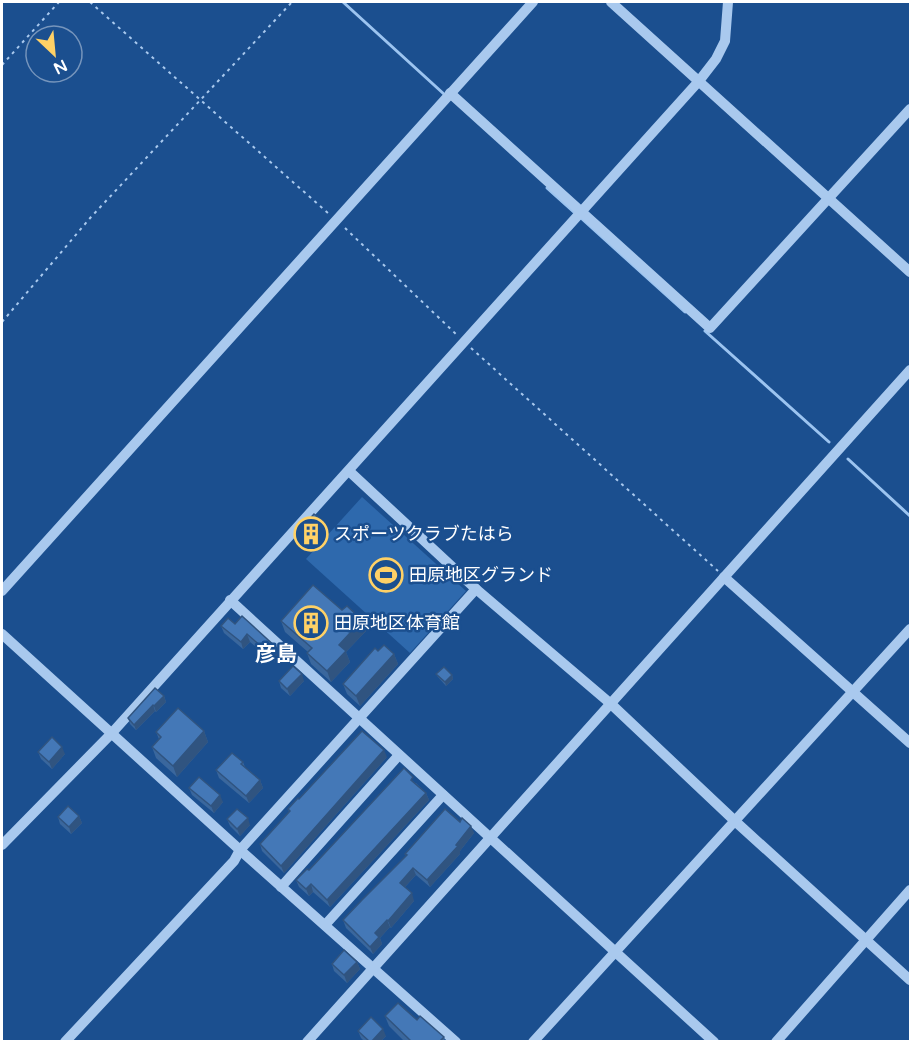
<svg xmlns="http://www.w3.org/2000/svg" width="912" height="1043" font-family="'Varela Round','Noto Sans JP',sans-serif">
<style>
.green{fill:#2e69ad}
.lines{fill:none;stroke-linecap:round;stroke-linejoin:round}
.stream{stroke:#9cc4f0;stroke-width:3}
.path{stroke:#a9c9ee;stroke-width:2;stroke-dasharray:3 4.5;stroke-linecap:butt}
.minor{stroke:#a9c9ee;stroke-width:10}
.wall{fill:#3a679d}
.shaded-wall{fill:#305480}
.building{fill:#4478b7;stroke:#305480;stroke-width:1.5}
.labels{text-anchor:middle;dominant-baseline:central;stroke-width:5;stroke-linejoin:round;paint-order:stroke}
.poi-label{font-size:18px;fill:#fff;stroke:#1b4f8f;text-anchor:start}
.quarter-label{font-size:21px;font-weight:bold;fill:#fff;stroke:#1b4f8f}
</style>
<rect width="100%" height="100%" fill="#1b4f8f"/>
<path class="green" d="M362,497L466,591L410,653L306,559Z"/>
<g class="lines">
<g class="stream">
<path d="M343,2L445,95"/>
<path d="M547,188L576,214"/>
<path d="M581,218L685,312"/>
<path d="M705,331L829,442"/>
<path d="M848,459L910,516"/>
</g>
<g class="path">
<path d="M90,2L329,214"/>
<path d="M2,65L59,2"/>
<path d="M345,228L458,336"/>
<path d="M2,322L91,217L292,2"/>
<path d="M471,348L718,571"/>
</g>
<g class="minor">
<path d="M611,2L910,272"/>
<path d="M450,93L710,328L910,109"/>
<path d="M349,471L476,589L611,704L736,822L910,980"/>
<path d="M724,577L910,743"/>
<path d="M2,591L533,2"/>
<path d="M230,600L714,1042"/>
<path d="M2,634L240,850L456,1042"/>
<path d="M2,845L111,734L699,81L716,59L725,41L728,2"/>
<path d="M281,887L399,755"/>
<path d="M325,925L443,795"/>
<path d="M65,1042L234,861L240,850L476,589"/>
<path d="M307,1042L910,370"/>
<path d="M533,1042L910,629"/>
<path d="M776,1042L910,890"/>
</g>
</g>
<g class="wall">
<path d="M323,521L325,527L306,548L297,541L295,535Z"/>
<path d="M342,610L366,631L346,652L350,662L331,682L311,664L307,653L308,652L285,632L281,621Z"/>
<path d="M235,624L280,655L274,662L250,642L243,649L224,633L221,626Z"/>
<path d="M378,651L394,654L398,664L360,706L347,694L343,684Z"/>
<path d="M436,674L452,675L453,679L446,686L438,677Z"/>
<path d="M279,681H304L290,696L281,688Z"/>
<path d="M164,696L166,702L156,712L155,711L136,730L130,724L128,718Z"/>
<path d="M204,731L208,742L177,777L156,758L152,747L159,739L156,732Z"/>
<path d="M38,752L65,754L52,769L41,759Z"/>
<path d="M387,757L284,873L262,851L260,844L289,812L288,809L299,799Z"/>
<path d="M243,762L245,767L260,780L263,788L249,803L219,778L216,770Z"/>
<path d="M416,783L426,793L429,800L330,907L313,892L309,896L299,887L296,880L309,870Z"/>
<path d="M189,788L223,802L214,813L192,795Z"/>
<path d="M79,816L82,823L71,834L60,824L58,817Z"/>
<path d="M227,819L250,825L240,836L230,826Z"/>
<path d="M460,822L474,833L460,851V854L430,887L416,875L405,887L414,901L391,928L390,927L380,938L382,944L373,954L346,928L343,920L406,856L405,854Z"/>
<path d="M357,962L360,969L347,983L334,971L332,964Z"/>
<path d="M385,1016L417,1020L444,1037L445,1041H404L389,1026Z"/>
<path d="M358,1031L386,1036L381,1041H364L361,1038Z"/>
</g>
<g class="shaded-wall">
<path d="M323,521L325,527L306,548L304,543Z"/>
<path d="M362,620L366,631L346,652L350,662L331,682L327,671L339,645Z"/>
<path d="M247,634L250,642L243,649L241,642Z"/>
<path d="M277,648L280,655L274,662L271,655Z"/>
<path d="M394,654L398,664L360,706L356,696Z"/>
<path d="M302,674L304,681L290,696L287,689Z"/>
<path d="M452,675L453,679L446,686L445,682Z"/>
<path d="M164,696L166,702L156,712L154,706Z"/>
<path d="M153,705L155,711L136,730L134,725Z"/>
<path d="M204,731L208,742L177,777L173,766Z"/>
<path d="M62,747L65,754L52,769L49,762Z"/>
<path d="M384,750L387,757L284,873L281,866Z"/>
<path d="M260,780L263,788L249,803L246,796Z"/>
<path d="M426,793L429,800L330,907L327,900Z"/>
<path d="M220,795L223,802L214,813L211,806Z"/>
<path d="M79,816L82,823L71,834L69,827Z"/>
<path d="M248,818L250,825L240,836L237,829Z"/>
<path d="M471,826L474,833L460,851V854L430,887L427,880Z"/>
<path d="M413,868L416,875L402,890L400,883Z"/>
<path d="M311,884L313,892L309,896L306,889Z"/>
<path d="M412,893L414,901L391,928L388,921Z"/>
<path d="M387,920L390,927L380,938L382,944L373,954L370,947L375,933Z"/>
<path d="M357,962L360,969L347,983L344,975Z"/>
<path d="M383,1029L386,1036L381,1041H372Z"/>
</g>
<g class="building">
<path d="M314,514L323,521L304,543L295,535Z"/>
<path d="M313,585L342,610L347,606L362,620L339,645L346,651L327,671L307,653L312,648L281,621Z"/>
<path d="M242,616L277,648L271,655L247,634L241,642L221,626L228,618L235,624Z"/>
<path d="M384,645L394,654L356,696L343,684L375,648L378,651Z"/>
<path d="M293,666L302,674L287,689L279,681Z"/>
<path d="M444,667L452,675L445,682L436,674Z"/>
<path d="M155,688L164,696L154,706L153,705L134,725L128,718Z"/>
<path d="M178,708L204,731L173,766L152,747L161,737L156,732Z"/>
<path d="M362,731L384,750L281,866L260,844L290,811L288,809L298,798L299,799Z"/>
<path d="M52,737L62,747L49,762L38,752Z"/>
<path d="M232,753L243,762L241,764L260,780L246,796L216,770Z"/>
<path d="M404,768L413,777L411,780L426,793L327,900L311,884L306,889L296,880L307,869L309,870Z"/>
<path d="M199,777L220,795L211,806L189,788Z"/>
<path d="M68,806L79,816L69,827L58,817Z"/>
<path d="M237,809L248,818L237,829L227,819Z"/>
<path d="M445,809L460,822L462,818L471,826L456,845L458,846L427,880L413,868L400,883L412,893L388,921L387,920L375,933L379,937L370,947L343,920L362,900L407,855L405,854Z"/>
<path d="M344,950L357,962L344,975L332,964Z"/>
<path d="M398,1003L417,1020L420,1016L444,1037L440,1041H411L385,1016Z"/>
<path d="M371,1017L383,1029L372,1041H369L358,1031Z"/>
</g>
<defs>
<g id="building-ring" transform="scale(1.725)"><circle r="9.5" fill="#1b4f8f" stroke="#ffd166" stroke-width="1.5"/><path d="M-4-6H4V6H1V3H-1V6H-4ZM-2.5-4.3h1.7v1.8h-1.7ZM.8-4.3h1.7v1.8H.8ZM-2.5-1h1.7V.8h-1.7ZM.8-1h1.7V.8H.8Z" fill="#ffd166"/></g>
<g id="stadium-ring" transform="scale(1.725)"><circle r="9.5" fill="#1b4f8f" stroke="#ffd166" stroke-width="1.5"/><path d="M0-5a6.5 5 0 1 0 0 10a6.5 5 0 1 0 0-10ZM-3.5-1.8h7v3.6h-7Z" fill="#ffd166"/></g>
</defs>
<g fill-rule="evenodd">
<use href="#building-ring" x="311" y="534"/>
<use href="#stadium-ring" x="386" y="575"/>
<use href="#building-ring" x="311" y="623"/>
</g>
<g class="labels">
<g class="poi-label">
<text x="334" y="534">スポーツクラブたはら</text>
<text x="409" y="575">田原地区グランド</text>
<text x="334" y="623">田原地区体育館</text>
</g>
<g class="quarter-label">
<text x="276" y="654">彦島</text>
</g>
</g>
<rect width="912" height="1043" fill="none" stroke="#ffffff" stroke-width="6"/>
<g transform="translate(54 54) rotate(154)"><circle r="28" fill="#1b4f8f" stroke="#7695bc" stroke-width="1.5"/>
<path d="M0-4.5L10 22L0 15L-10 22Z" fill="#ffd166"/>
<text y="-9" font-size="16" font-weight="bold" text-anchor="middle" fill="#ffffff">N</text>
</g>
</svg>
